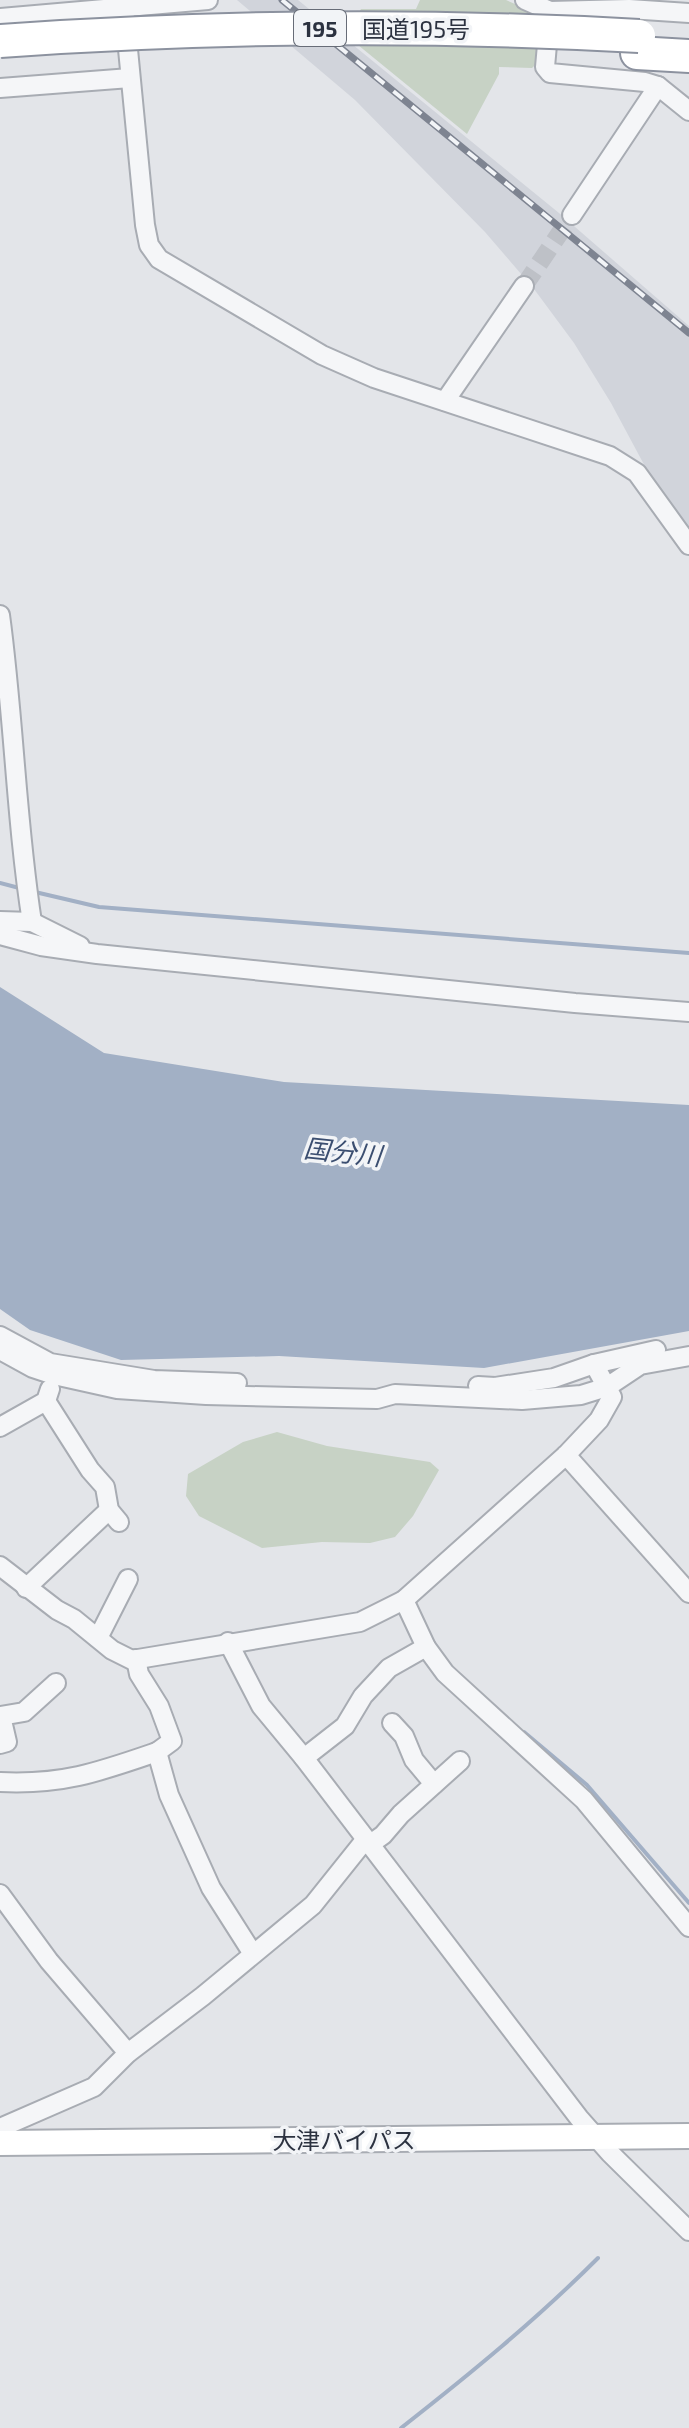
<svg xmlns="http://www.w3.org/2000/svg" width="689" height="2428" font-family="'Exo 2','Noto Sans JP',sans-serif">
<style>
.built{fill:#d1d4db}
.green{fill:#c7d2c5}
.water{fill:#a2b0c5}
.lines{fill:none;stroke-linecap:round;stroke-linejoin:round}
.stream{stroke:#a2b0c5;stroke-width:4}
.street-tunnel{stroke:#bec1c7;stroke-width:18;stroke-dasharray:18 9;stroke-linecap:butt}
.street-casing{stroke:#a8acb3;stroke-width:22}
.secondary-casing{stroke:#a8acb3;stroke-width:28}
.highway-casing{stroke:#8c929f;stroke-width:36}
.street{stroke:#f5f6f8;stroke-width:18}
.secondary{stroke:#fff;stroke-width:24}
.highway{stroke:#fff;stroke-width:32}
.rail-casing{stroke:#7e8491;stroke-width:7}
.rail{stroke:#f2f4f7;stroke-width:4;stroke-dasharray:12;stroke-linecap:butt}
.highway-bridge-casing{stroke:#8c929f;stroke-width:36;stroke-linecap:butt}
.highway-bridge{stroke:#fff;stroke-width:32}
.labels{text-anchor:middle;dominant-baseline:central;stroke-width:7;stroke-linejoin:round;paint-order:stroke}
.shield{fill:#f2f4f7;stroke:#676c77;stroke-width:2}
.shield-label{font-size:22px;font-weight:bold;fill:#2c3240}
.street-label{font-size:24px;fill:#2c3240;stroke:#f2f4f7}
.water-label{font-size:26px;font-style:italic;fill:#3b4e70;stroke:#f2f4f7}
</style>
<rect width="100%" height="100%" fill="#e3e5e9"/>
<path class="built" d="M237,0H298L559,213L689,326V528L648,472L611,403L574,343L534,289L485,232L355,100Z"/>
<g class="green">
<path d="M420,0H506L538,14L535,65L532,68L499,67V74L467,134L347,36L361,9H416Z"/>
<path d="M277,1432L327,1446L430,1462L439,1470L413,1516L395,1537L370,1543L322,1542L262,1548L199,1516L186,1496L188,1474L243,1442Z"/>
</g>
<path class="water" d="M0,987L104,1053L284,1082L689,1105V1331L484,1368L279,1356L121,1360L30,1330L0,1309Z"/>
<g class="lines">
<g class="stream">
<path d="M0,883L23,889"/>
<path d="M35,892L99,907L689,953"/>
<path d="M524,1732L587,1785L689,1903"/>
<path d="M401,2428C470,2374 536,2320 598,2258"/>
</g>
<path class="street-tunnel" d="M524,286L572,215"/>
<g class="street-casing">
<g id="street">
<path d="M525,0L550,11L629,9L689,13"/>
<path d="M124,8L145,225L149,245L159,259L322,355L374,378L610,456L637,473L689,545"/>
<path d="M550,11L545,67L550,73L645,82L658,86L689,111"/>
<path d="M0,18L208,0"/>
<path d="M0,88L130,78"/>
<path d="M572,215L658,86"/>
<path d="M445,401L524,286"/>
<path d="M0,615C14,717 16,821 32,922L0,921"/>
<path d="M32,922L80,946"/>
<path d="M0,935L41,946L97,954L575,1003L689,1012"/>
<path d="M0,1336L50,1363L154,1380L237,1383"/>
<path d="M0,1350L33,1368L54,1375L117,1389L206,1395L377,1399L395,1394L522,1400L581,1395L607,1387L640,1365L689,1356"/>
<path d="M478,1386L495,1387L554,1378L594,1364L656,1350"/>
<path d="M46,1401L90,1470L105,1487L109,1510L119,1522"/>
<path d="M0,1427L46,1401L50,1389"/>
<path d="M566,1455L689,1593"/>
<path d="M0,1566L57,1610L74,1619L112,1650L132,1660L360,1622L404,1600L566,1455L599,1420L612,1397L594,1364"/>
<path d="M26,1588L109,1510"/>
<path d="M404,1600L426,1647L445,1673L584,1800L689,1927"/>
<path d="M98,1638L128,1579"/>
<path d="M228,1642L261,1706L304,1758L579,2118L610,2153L689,2231"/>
<path d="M136,1659L139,1674L159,1706L172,1741L157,1752"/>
<path d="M392,1723L404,1736L414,1760L434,1784"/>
<path d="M0,1744L7,1742L1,1716L24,1712L56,1683"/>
<path d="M304,1758L345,1726L363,1696L389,1668L426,1647"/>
<path d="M0,1782C63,1785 99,1772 157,1752L169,1795L211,1888L253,1954"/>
<path d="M369,1845L383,1835L401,1814L460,1761"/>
<path d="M0,1894L49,1961L128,2053"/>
<path d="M0,2128L94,2087L128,2053L203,1996L313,1905L365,1840"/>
</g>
</g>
<g class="secondary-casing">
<path id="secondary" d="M0,2143L689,2136"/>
</g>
<g class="highway-casing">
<path id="highway" d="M637,53L689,56"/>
</g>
<use href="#street" class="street"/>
<use href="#secondary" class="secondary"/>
<use href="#highway" class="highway"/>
<g class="rail-casing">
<path id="rail" d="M282,0L689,333"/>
</g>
<use href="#rail" class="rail"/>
<g class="highway-bridge-casing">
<path id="highway-bridge" d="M0,41C213,26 426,24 639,36"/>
</g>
<use href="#highway-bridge" class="highway-bridge"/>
</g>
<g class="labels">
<rect class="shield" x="294" y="10" width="52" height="36" rx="6"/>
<g class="shield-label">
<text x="320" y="28">195</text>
</g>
<g class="street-label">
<text x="416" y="28">国道195号</text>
<text x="344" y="2139">大津バイパス</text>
</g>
<g class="water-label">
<text transform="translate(343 1151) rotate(6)">国分川</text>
</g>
</g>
</svg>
